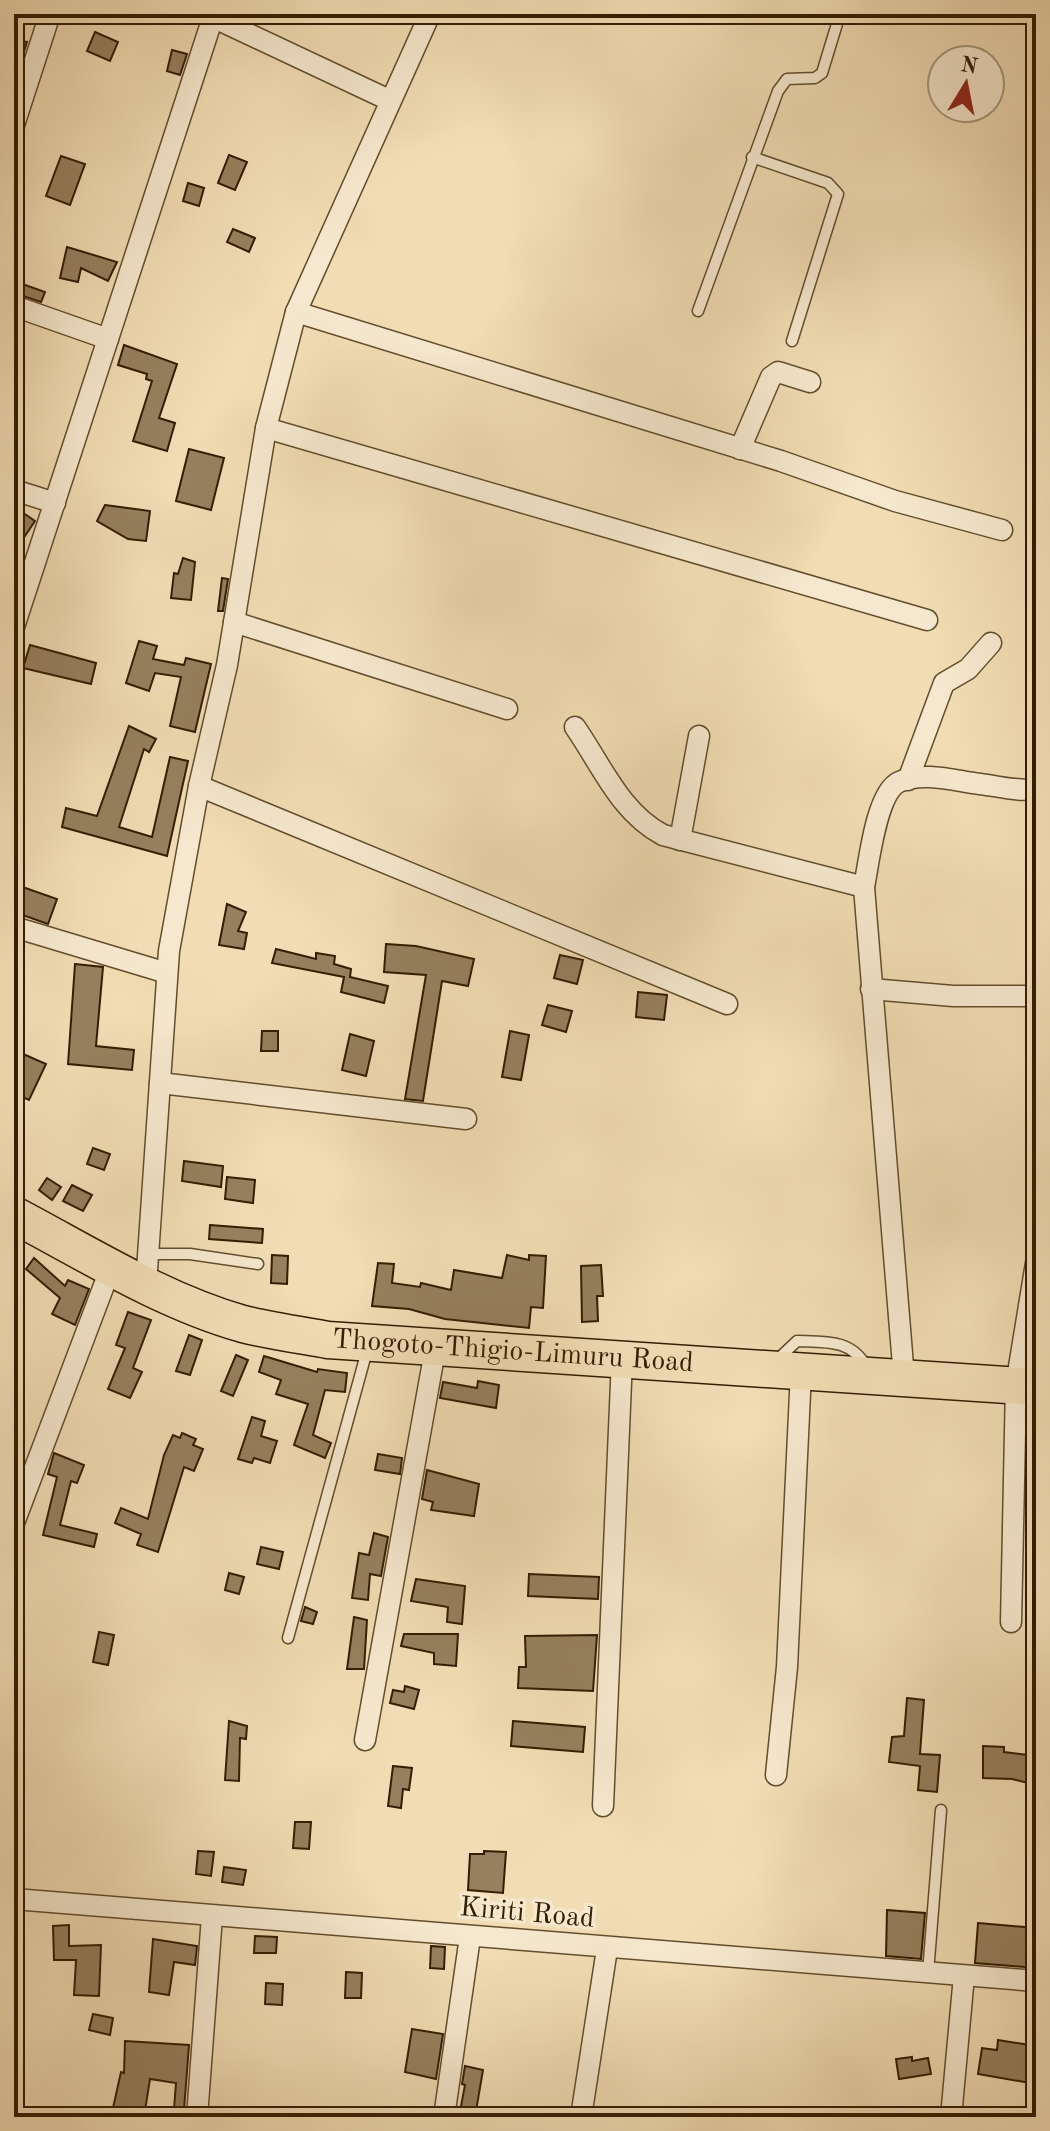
<svg xmlns="http://www.w3.org/2000/svg" width="1050" height="2131" font-family="'Old Standard TT',serif">
<style>
.building{fill:#96805d;stroke:#341d00;stroke-width:2}
.lines{fill:none;stroke-linecap:round;stroke-linejoin:round}
.lane-casing{stroke:#634d2d;stroke-width:13}
.street-casing{stroke:#634d2d;stroke-width:23}
.highway-casing{stroke:#341d00;stroke-width:39}
.lane{stroke:#f6e8ce;stroke-width:10}
.street{stroke:#f6e8ce;stroke-width:20}
.highway{stroke:#f1dcb3;stroke-width:36}
.labels{text-anchor:middle;dominant-baseline:central;stroke-width:7;stroke-linejoin:round;paint-order:stroke}
.street-label{font-size:28px;fill:#341d00;stroke:#f6e8ce}
</style>
<rect width="100%" height="100%" fill="#f1dcb3"/>
<filter id="stains"><feTurbulence type="fractalNoise" baseFrequency=".0025" numOctaves="4"/><feColorMatrix values="0 0 0 0 .2 0 0 0 0 .09 0 0 0 0 .02 0 0 0 .5 -.17"/></filter>
<radialGradient id="worn" r=".72"><stop offset=".6" stop-color="#630" stop-opacity="0"/><stop offset="1" stop-color="#630" stop-opacity=".3"/></radialGradient>
<g class="building">
<path d="M95,32L118,42L110,61L87,51Z"/>
<path d="M14,39L27,42L14,83Z"/>
<path d="M172,50L187,54L180,75L167,71Z"/>
<path d="M229,155L247,162L235,190L218,183Z"/>
<path d="M61,156L85,164L70,205L46,196Z"/>
<path d="M188,183L204,188L199,206L183,201Z"/>
<path d="M233,229L255,238L249,252L227,242Z"/>
<path d="M67,247L117,262L108,281L81,268L78,282L60,278Z"/>
<path d="M14,281L45,292L41,302L14,293Z"/>
<path d="M124,345L177,364L159,418L175,423L167,451L133,441L152,381L146,379L147,374L118,365Z"/>
<path d="M189,449L224,458L211,510L176,501Z"/>
<path d="M105,505L150,511L146,541L128,539L97,521Z"/>
<path d="M19,510L35,521L25,536L14,529V517Z"/>
<path d="M183,558L195,562L191,600L171,598L174,573L178,574Z"/>
<path d="M222,578L228,579L223,611H218Z"/>
<path d="M139,641L157,646L153,659L184,665L186,658L211,664L195,732L170,726L181,677L155,673L149,691L126,683Z"/>
<path d="M30,645L96,663L91,684L23,668Z"/>
<path d="M129,726L156,739L149,752L144,749L119,827L152,837L170,757L188,761L167,856L62,827L66,808L97,816Z"/>
<path d="M14,884L57,899L48,924L14,912Z"/>
<path d="M227,904L246,912L238,931L247,933L244,949L219,945Z"/>
<path d="M386,944L416,946L474,959L468,986L442,981L423,1101L405,1099L426,975L384,972Z"/>
<path d="M276,949L316,959V953L335,956L334,964L351,969L350,977L388,986L384,1003L341,992L344,977L272,963Z"/>
<path d="M560,955L583,960L577,984L554,978Z"/>
<path d="M75,964L103,967L96,1046L134,1050L132,1070L68,1064Z"/>
<path d="M638,992L667,995L664,1020L636,1017Z"/>
<path d="M548,1005L572,1011L566,1032L542,1025Z"/>
<path d="M262,1031H278V1051H261Z"/>
<path d="M510,1031L529,1035L521,1080L502,1077Z"/>
<path d="M350,1034L374,1041L366,1076L342,1070Z"/>
<path d="M14,1050L46,1064L29,1100L14,1093Z"/>
<path d="M93,1148L110,1154L104,1170L87,1164Z"/>
<path d="M184,1161L223,1166L221,1187L182,1181Z"/>
<path d="M227,1177L255,1180L253,1203L225,1199Z"/>
<path d="M47,1178L61,1187L52,1200L39,1190Z"/>
<path d="M72,1185L92,1195L83,1211L63,1201Z"/>
<path d="M210,1225L263,1229L262,1243L209,1239Z"/>
<path d="M272,1255L288,1256L287,1284L271,1283Z"/>
<path d="M507,1255L529,1260V1255L546,1256L543,1308L531,1307L529,1328L445,1319L409,1309L372,1306L378,1263L394,1264L392,1283L420,1287L421,1283L451,1290L454,1270L502,1278Z"/>
<path d="M34,1258L65,1286L68,1280L89,1289L75,1325L52,1314L60,1298L26,1269Z"/>
<path d="M601,1265L603,1296H597L598,1321L582,1322L581,1266Z"/>
<path d="M128,1312L151,1320L133,1368L142,1372L130,1398L108,1389L125,1348L116,1345Z"/>
<path d="M189,1335L202,1340L190,1375L176,1371Z"/>
<path d="M236,1355L248,1360L233,1396L221,1391Z"/>
<path d="M264,1356L317,1372L318,1369L347,1373L345,1392L325,1390L313,1435L331,1443L325,1458L294,1445L308,1404L276,1394L281,1380L259,1372Z"/>
<path d="M478,1381L499,1385L496,1408L440,1398L443,1382L477,1388Z"/>
<path d="M252,1417L265,1421L261,1436L277,1441L270,1463L254,1458L252,1463L238,1459Z"/>
<path d="M182,1433L196,1439L193,1445L203,1449L194,1471L184,1467L158,1552L137,1545L141,1534L115,1523L121,1508L148,1519L164,1455L173,1435L180,1438Z"/>
<path d="M54,1453L84,1465L77,1483L71,1481L60,1525L97,1534L94,1547L43,1535L57,1477L48,1474Z"/>
<path d="M378,1454L402,1458L400,1474L375,1470Z"/>
<path d="M427,1470L479,1484L474,1516L431,1510L433,1502L422,1499Z"/>
<path d="M374,1533L388,1537L381,1576L370,1574L368,1600L352,1598L359,1553L369,1555Z"/>
<path d="M261,1547L283,1552L279,1569L257,1564Z"/>
<path d="M229,1573L244,1577L239,1594L225,1590Z"/>
<path d="M529,1574L599,1577L598,1599L528,1596Z"/>
<path d="M416,1579L465,1586L462,1624L447,1622L448,1607L411,1601Z"/>
<path d="M305,1607L317,1612L313,1624L301,1621Z"/>
<path d="M354,1617L367,1620L364,1669H347Z"/>
<path d="M99,1632L114,1635L108,1665L93,1662Z"/>
<path d="M404,1634H458L456,1666L434,1664V1653L401,1646Z"/>
<path d="M597,1635L593,1691L518,1688L519,1667H526L525,1636Z"/>
<path d="M405,1686L419,1690L414,1709L390,1703L393,1690L404,1692Z"/>
<path d="M907,1698L924,1700L920,1754L940,1755L937,1792L918,1790L920,1766L889,1762L892,1737L904,1736Z"/>
<path d="M229,1721L247,1726L246,1739L240,1738L239,1781L225,1780Z"/>
<path d="M513,1721L585,1727L583,1752L511,1746Z"/>
<path d="M983,1746L1004,1747V1752L1036,1756V1785L1012,1779L983,1778Z"/>
<path d="M393,1766L412,1768L409,1790L403,1789L401,1808L388,1806Z"/>
<path d="M295,1822H311L309,1849L293,1848Z"/>
<path d="M198,1851L214,1852L211,1876L196,1874Z"/>
<path d="M484,1851L506,1852L503,1893L468,1890L470,1854H484Z"/>
<path d="M224,1867L246,1870L243,1885L222,1882Z"/>
<path d="M887,1910L925,1913L921,1959L886,1956Z"/>
<path d="M978,1923L1036,1928V1968L975,1963Z"/>
<path d="M69,1925V1946L101,1945L99,1996L74,1995L76,1960H54L53,1926Z"/>
<path d="M255,1936L277,1937L276,1953H254Z"/>
<path d="M153,1939L197,1946L195,1965L174,1962L169,1995L149,1992Z"/>
<path d="M431,1946L445,1947L444,1969L430,1968Z"/>
<path d="M346,1972L362,1973L361,1998H345Z"/>
<path d="M266,1983L283,1984L282,2005L265,2004Z"/>
<path d="M93,2014L113,2018L110,2035L89,2030Z"/>
<path d="M412,2029L443,2034L436,2079L405,2072Z"/>
<path d="M998,2040L1036,2046V2084L978,2074L982,2048L997,2050Z"/>
<path d="M125,2041L189,2045L184,2110L174,2109L176,2083L150,2079L144,2117H111L121,2072L124,2073Z"/>
<path d="M912,2057V2061L928,2058L931,2074L899,2079L896,2059Z"/>
<path d="M465,2066L483,2070L475,2117H459L465,2085L462,2084Z"/>
</g>
<g class="lines">
<g class="lane-casing">
<g id="lane">
<path d="M752,157L828,183L838,194L792,341"/>
<path d="M1033,233L1036,224"/>
<path d="M698,311L778,91L787,79L815,78L822,73L840,14"/>
<path d="M148,1254H190L258,1264"/>
<path d="M776,1361L797,1341C826,1342 852,1339 867,1368"/>
<path d="M288,1638L368,1347"/>
<path d="M928,1973L941,1810"/>
</g>
</g>
<g class="street-casing">
<g id="street">
<path d="M206,14L389,100"/>
<path d="M14,125L50,14"/>
<path d="M14,306L108,339"/>
<path d="M296,312L781,461L895,501L1002,530"/>
<path d="M266,428L927,620"/>
<path d="M740,449L771,377L778,372L810,382"/>
<path d="M14,490L55,503"/>
<path d="M234,622L507,709"/>
<path d="M14,627L214,14"/>
<path d="M575,727C602,766 620,812 663,835L864,887"/>
<path d="M908,780L944,683L968,669L991,643"/>
<path d="M199,786L727,1004"/>
<path d="M680,840L699,736"/>
<path d="M14,927L167,973"/>
<path d="M871,989L953,996H1028"/>
<path d="M160,1083L466,1119"/>
<path d="M146,1285L169,951L199,786L227,665L266,428L296,312L430,14"/>
<path d="M904,1378L864,887C869,863 876,793 899,782C922,771 956,781 980,784C998,786 1018,792 1036,789"/>
<path d="M14,1523L111,1267"/>
<path d="M1011,1622L1016,1385L1036,1263"/>
<path d="M365,1740L436,1345"/>
<path d="M776,1775L787,1667L801,1372"/>
<path d="M603,1806L622,1359"/>
<path d="M14,1899L1036,1981"/>
<path d="M197,2117L212,1916"/>
<path d="M444,2117L470,1937"/>
<path d="M581,2117L607,1949"/>
<path d="M951,2117L964,1976"/>
</g>
</g>
<g class="highway-casing">
<g id="highway">
<path id="s1" d="M14,1215C88,1254 162,1301 243,1324C271,1331 300,1335 328,1340L1036,1387"/>
</g>
</g>
<use href="#lane" class="lane"/>
<use href="#street" class="street"/>
<use href="#highway" class="highway"/>
</g>
<g class="labels">
<g class="street-label">
<text stroke="none"><textPath href="#s1" startOffset="526">Thogoto-Thigio-Limuru Road</textPath></text>
<text transform="translate(527 1914) rotate(5)">Kiriti Road</text>
</g>
</g>
<rect width="1050" height="2131" fill="none" stroke="#f1dcb3" stroke-width="48"/>
<rect x="16" y="16" width="1018" height="2099" fill="none" stroke="#341d00" stroke-width="4"/>
<rect x="24" y="24" width="1002" height="2083" fill="none" stroke="#341d00" stroke-width="2"/>
<g transform="translate(966 84) rotate(10)"><circle r="38" fill="#f6e8ce" stroke="#a8977c" stroke-width="2"/>
<path d="M0-6L14 30L0 20L-14 30Z" fill="#8f2418"/>
<text y="-12" font-size="22" font-weight="bold" text-anchor="middle" fill="#341d00">N</text>
</g>
<rect width="100%" height="100%" filter="url(#stains)"/>
<rect width="100%" height="100%" fill="url(#worn)"/>
</svg>
